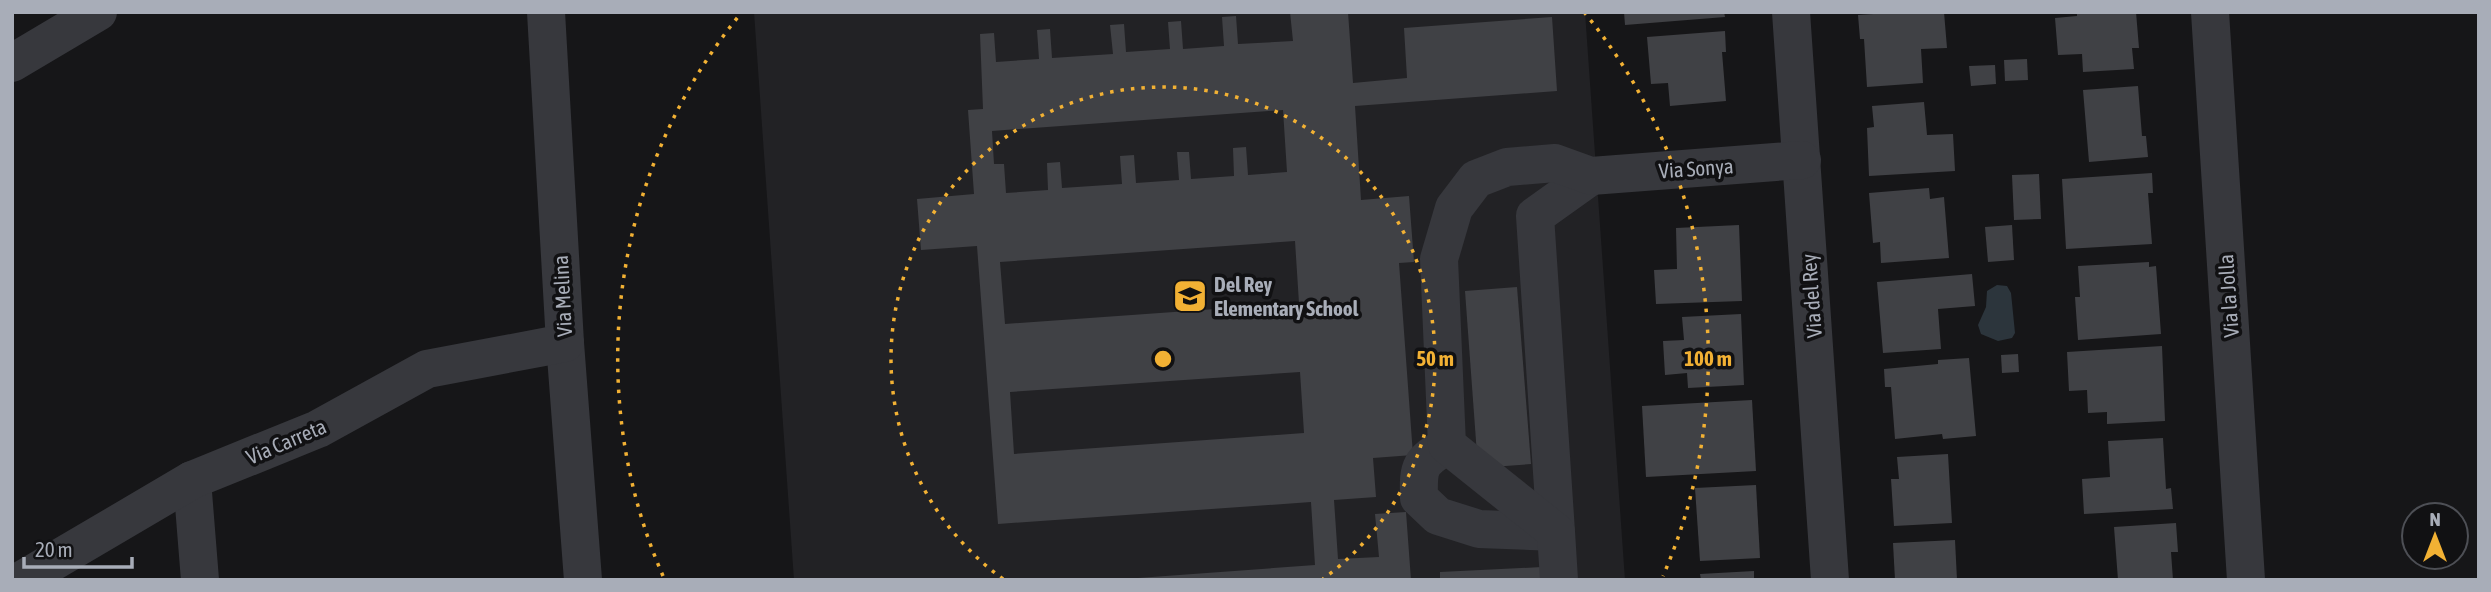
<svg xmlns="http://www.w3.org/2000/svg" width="2491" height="592" font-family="'Asap Condensed',sans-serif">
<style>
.built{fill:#222225}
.water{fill:#2c353c}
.building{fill:#404145;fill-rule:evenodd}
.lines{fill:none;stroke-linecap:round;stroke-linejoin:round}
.minor{stroke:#37383d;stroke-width:38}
.ring{fill:none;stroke:#f2b134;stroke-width:3.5;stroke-dasharray:3.5 7}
.labels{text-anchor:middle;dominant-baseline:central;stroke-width:7;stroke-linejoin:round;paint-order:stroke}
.street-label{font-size:21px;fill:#a8adb8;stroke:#111113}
.poi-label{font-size:21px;font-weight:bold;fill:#a8adb8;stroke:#111113;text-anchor:start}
.centre{fill:#f2b134;stroke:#111113;stroke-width:3.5}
.ring-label{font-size:21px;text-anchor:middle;font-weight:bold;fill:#f2b134;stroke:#111113;stroke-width:7;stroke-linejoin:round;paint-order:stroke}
</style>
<rect width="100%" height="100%" fill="#161618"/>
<path class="built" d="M754,12H1585L1625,580H794Z"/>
<path class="water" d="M1997,285L2007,286L2011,293L2015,333L2012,338L1998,341L1981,334L1978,325L1986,307L1987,291Z"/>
<g class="building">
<path d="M1290,12H1348L1353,83L1407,78L1404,28L1552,17L1557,91L1355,106L1361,200L1409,196L1414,262L1399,263L1413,455L1373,458L1376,497L1334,500L1338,559L1379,557L1375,514L1406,512L1411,580H1138V578L1315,565L1311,502L998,524L977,246L921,250L917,199L974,194L968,110L983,109L980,34L994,33L996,62L1039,59L1037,30L1050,29L1052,58L1113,54L1110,25L1124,24L1126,52L1170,49L1168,22L1181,21L1183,49L1224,46L1222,17L1236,16L1238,44L1293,41ZM1283,110L1287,172L1248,175L1246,147L1233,148L1234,176L1191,179L1189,152H1177L1179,180L1136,183L1134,155L1120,156L1122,184L1062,188L1060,162L1047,163L1048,190L1006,193L1004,164H994L992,131ZM1295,241L1299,303L1005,324L1000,262ZM1300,372L1304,433L1014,454L1010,392Z"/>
<path d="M1624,12H1724L1725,17L1625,25Z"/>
<path d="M1904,12H1944L1947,48L1921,49L1923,83L1867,87L1864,39H1860L1858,15Z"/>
<path d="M2077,12H2136L2139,48H2132L2134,69L2083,72L2082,54L2058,55L2055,18L2077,16Z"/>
<path d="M1725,31L1726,52H1722L1726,101L1670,106L1668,83L1651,84L1647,37Z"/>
<path d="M2027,59L2028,80L2005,81L2004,60Z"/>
<path d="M1995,65L1996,84L1971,86L1969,66Z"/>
<path d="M2138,86L2142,136H2146L2148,157L2089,162L2083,90Z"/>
<path d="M1924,102L1927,135L1953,134L1955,171L1869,176L1867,128L1874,127L1872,106Z"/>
<path d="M2152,173L2153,193H2148L2152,244L2066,249L2062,179Z"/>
<path d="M2039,174L2041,219L2014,220L2012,175Z"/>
<path d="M1929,188L1930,199L1944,197L1949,258L1881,263L1880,242L1873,243L1869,193Z"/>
<path d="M1739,225L1742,301L1656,304L1654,270L1677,269L1676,228Z"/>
<path d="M2012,225L2014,260L1988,262L1985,227Z"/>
<path d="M2149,262V267L2156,266L2161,334L2078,340L2075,297H2080L2078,266Z"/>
<path d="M1972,274L1975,306L1938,309L1941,349L1883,353L1877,282Z"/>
<path d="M1517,287L1531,464L1478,468L1465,291Z"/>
<path d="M1741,314L1744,385L1688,388L1687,373L1665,375L1663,341L1684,340L1682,317Z"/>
<path d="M2162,346L2165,421L2107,424V412L2088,413L2087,390L2069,391L2067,352Z"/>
<path d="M2018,354L2019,372L2002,373L2001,355Z"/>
<path d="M1969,358L1976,436L1943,439L1942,434L1895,439L1891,387H1885L1884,369L1938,364V360Z"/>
<path d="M1752,400L1756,471L1646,477L1642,406Z"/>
<path d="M2163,438L2166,489L2171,488L2173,509L2084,514L2082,479L2110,477L2108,441Z"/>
<path d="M1948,454L1952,523L1894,526L1891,479H1899L1897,457Z"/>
<path d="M1756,485L1760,558L1700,561L1695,488Z"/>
<path d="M2176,523L2178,552H2171L2173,580H2118L2114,527Z"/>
<path d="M1955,540L1957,580H1895L1893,543Z"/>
<path d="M1542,567V580H1440V572Z"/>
<path d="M1754,571V580H1701L1700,574Z"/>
</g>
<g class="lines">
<g class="minor">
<path d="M546,12L565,343L583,580"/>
<path d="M1791,12L1830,580"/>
<path d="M2210,12L2246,580"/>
<path d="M12,63L98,12"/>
<path d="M1447,445C1420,463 1418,464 1419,498L1438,516L1479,529L1556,532L1535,216L1591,176"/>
<path d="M192,480L200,580"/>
<path d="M22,580L192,480L318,429L427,369L565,343"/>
<path d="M1559,580L1556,532L1447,445L1439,259L1454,208L1476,179L1507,167L1555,163L1591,176L1802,160"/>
</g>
</g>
<g class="ring">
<path d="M1003 579A272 272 0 1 1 1323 579"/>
<path d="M663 576A545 545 0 0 1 742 12M1584 12A545 545 0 0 1 1663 576"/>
</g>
<defs>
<g id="school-square" transform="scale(1.75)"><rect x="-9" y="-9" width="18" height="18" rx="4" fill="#f2b134" stroke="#111113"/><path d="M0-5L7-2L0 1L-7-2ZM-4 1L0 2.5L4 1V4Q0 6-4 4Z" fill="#111"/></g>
</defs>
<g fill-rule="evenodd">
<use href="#school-square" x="1190" y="296"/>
</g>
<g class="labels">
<g class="street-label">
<text transform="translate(1696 168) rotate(-4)">Via Sonya</text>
<text transform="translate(562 296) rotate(-93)">Via Melina</text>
<text transform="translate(1811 296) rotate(-94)">Via del Rey</text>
<text transform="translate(2228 296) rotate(-94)">Via la Jolla</text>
<text transform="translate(286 441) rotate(-23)">Via Carreta</text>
</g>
<g class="poi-label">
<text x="1214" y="284">Del Rey<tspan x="1214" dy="24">Elementary School</tspan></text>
</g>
</g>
<circle cx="1163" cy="359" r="10" class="centre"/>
<g class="ring-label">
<text x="1435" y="366">50 m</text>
<text x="1708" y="366">100 m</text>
</g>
<rect width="2491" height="592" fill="none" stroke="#a8adb8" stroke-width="28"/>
<g transform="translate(2435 536)"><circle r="33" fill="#111113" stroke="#4d4f55" stroke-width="2"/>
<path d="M0-5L12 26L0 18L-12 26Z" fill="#f2b134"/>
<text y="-10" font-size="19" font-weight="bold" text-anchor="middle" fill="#a8adb8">N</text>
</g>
<path d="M24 557v10h108v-10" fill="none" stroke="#a8adb8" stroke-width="3.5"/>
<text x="35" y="557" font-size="21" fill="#a8adb8" stroke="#111113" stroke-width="5" paint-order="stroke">20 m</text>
</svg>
